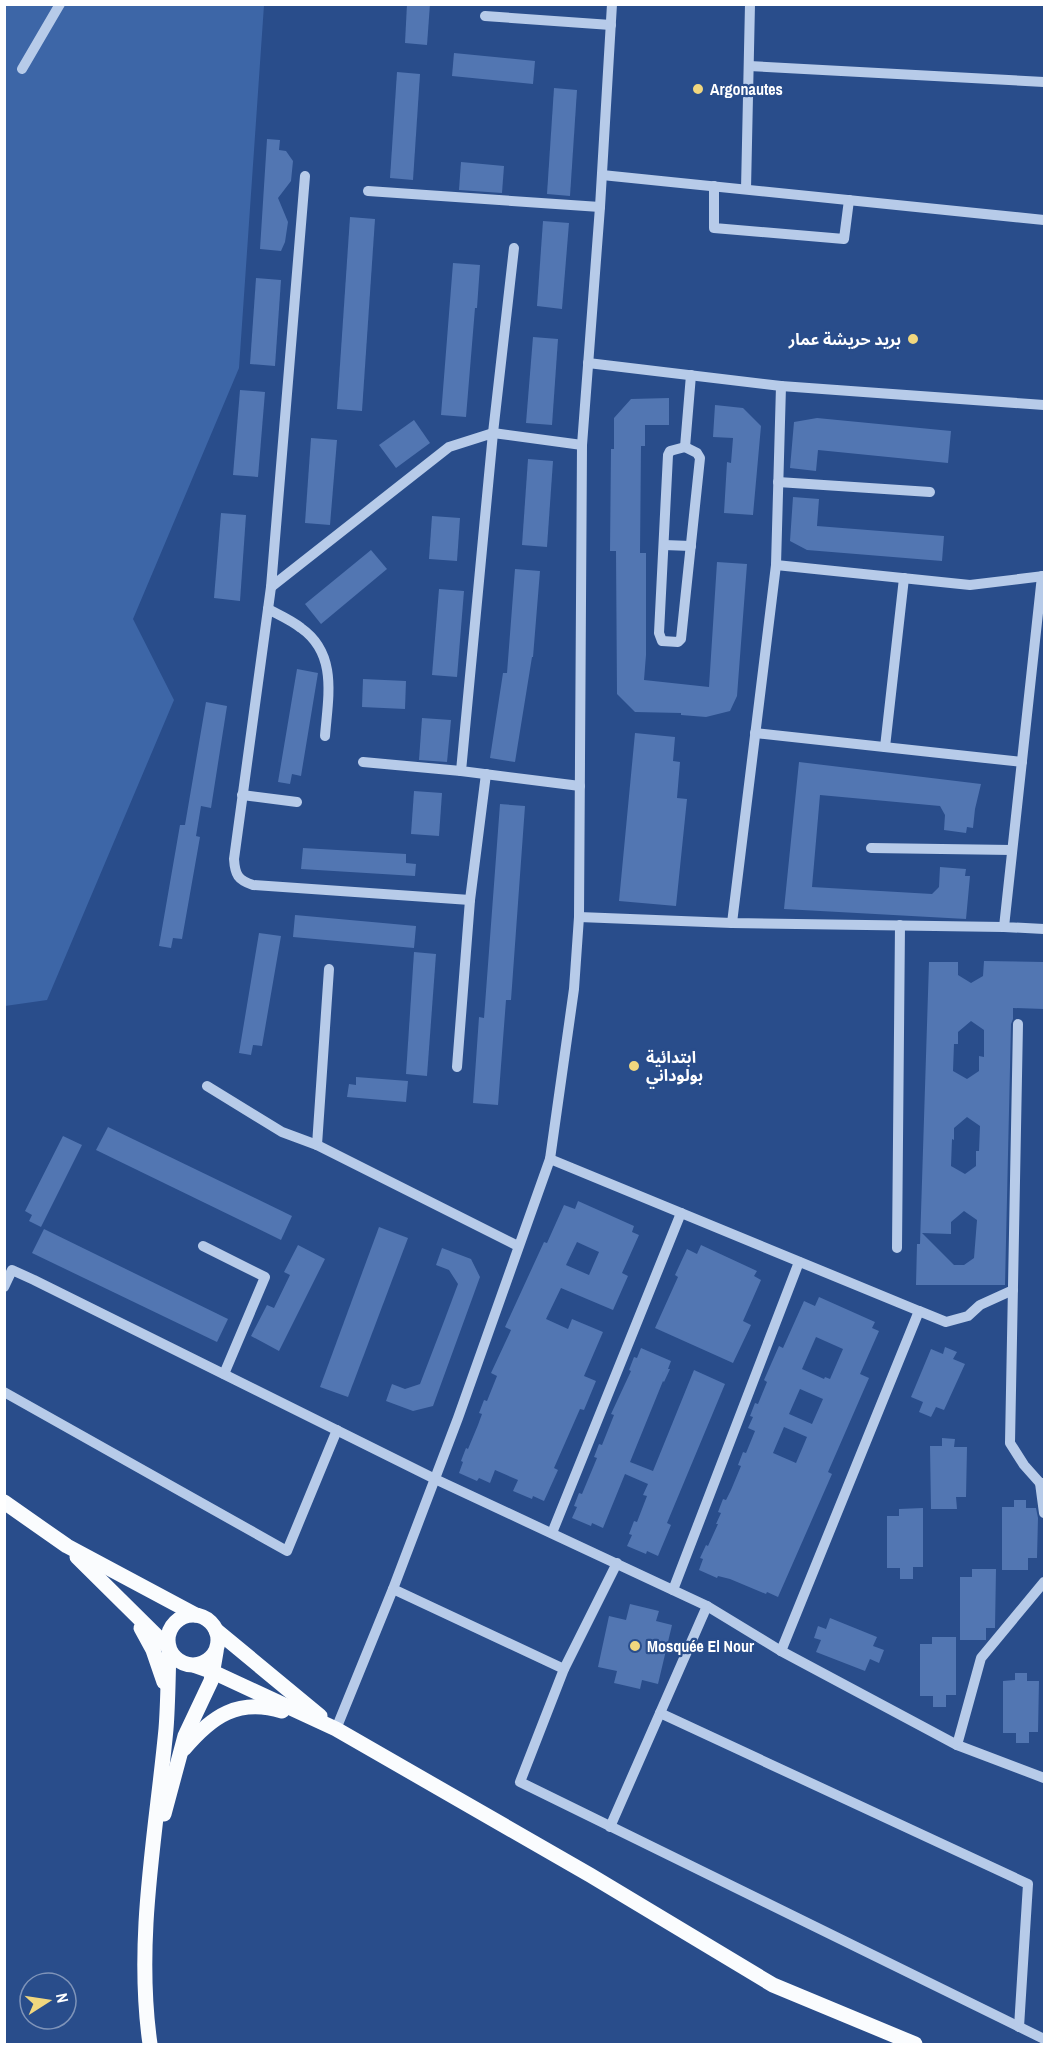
<svg xmlns="http://www.w3.org/2000/svg" width="1049" height="2049" font-family="'Archivo Narrow','Noto Sans Arabic',sans-serif">
<style>
.green{fill:#3d66a7}
.building{fill:#5276b2;fill-rule:evenodd}
.lines{fill:none;stroke-linecap:round;stroke-linejoin:round}
.minor{stroke:#b7cbe9;stroke-width:10}
.major{stroke:#fafcfe;stroke-width:15}
.poi-dot{fill:#f1d77e;stroke:#294d8b;stroke-width:2}
.labels{text-anchor:middle;dominant-baseline:central;stroke-width:4.5;stroke-linejoin:round;paint-order:stroke}
.poi-label{font-size:16px;font-weight:bold;fill:#fff;stroke:#294d8b;text-anchor:start}
</style>
<rect width="100%" height="100%" fill="#294d8b"/>
<path class="green" d="M4,5H264L239,368L133,619L174,700L47,1000L5,1006Z"/>
<g class="building">
<path d="M407,4H430L427,45L405,43Z"/>
<path d="M454,53L535,61L533,84L452,76Z"/>
<path d="M397,72L420,74L413,180L390,178Z"/>
<path d="M554,88L577,90L570,196L547,194Z"/>
<path d="M267,139L280,140L279,150L286,151L293,161L291,181L278,198L288,222L285,242L281,251L260,249Z"/>
<path d="M461,162L504,166L502,193L459,190Z"/>
<path d="M350,217L375,219L362,411L337,409Z"/>
<path d="M543,221L569,223L562,309L537,306Z"/>
<path d="M453,263L480,265L477,308H475L466,417L441,415Z"/>
<path d="M256,278L281,280L275,366L250,364Z"/>
<path d="M533,337L558,339L552,425L526,423Z"/>
<path d="M240,390L265,392L258,477L233,475Z"/>
<path d="M669,398V425H645V446H641L640,553H646V655L644,680L709,687L717,562L747,564L737,696L730,711L706,717L681,715V713L635,712L617,694L616,551H610L611,449H614V418L631,399Z"/>
<path d="M715,405L743,408L761,426L753,515L724,513L727,462L731,463L733,438L713,437Z"/>
<path d="M817,418L951,431L948,463L818,450L816,471L790,468L794,422Z"/>
<path d="M414,420L430,443L396,468L379,445Z"/>
<path d="M311,438L337,440L330,525L305,523Z"/>
<path d="M528,459L553,461L547,547L522,545Z"/>
<path d="M793,497L819,499L817,526L944,536L942,561L807,550L790,541Z"/>
<path d="M221,513L246,515L240,601L214,598Z"/>
<path d="M432,516L460,518L457,561L429,559Z"/>
<path d="M371,550L387,569L321,624L305,604Z"/>
<path d="M515,569L540,571L533,657H532L515,762L490,758L503,673H507Z"/>
<path d="M439,589L464,591L457,677L432,675Z"/>
<path d="M297,669L318,673L301,776L292,774L290,784L278,782Z"/>
<path d="M363,679L406,681L405,709L362,707Z"/>
<path d="M206,702L227,706L211,808L201,806L196,836L200,837L182,939L173,938L171,948L159,946L180,825H185Z"/>
<path d="M422,718L451,720L447,762L419,760Z"/>
<path d="M635,733L675,737L673,761L680,762L677,798L687,799L676,906L619,901Z"/>
<path d="M799,762L981,784L975,809L973,828L967,827L966,833L944,830L945,815L940,806L820,795L812,887L932,894L939,887L940,867L966,869L965,876H970L966,919L784,909Z"/>
<path d="M414,791L442,793L439,836L411,834Z"/>
<path d="M500,804L525,806L511,1000H506L498,1105L473,1103L479,1017L484,1018Z"/>
<path d="M303,848L406,854V863L416,864L415,876L301,869Z"/>
<path d="M295,915L416,926L414,948L293,937Z"/>
<path d="M259,933L281,936L262,1046L253,1045L251,1055L239,1053Z"/>
<path d="M414,952L436,954L427,1076L406,1074Z"/>
<path d="M984,961L1044,962V1009L1013,1008V1019L1011,1024L1005,1285H916L917,1244H920L929,962H958V975L971,983L983,976ZM971,1021L984,1030V1057L979,1056V1071L967,1079L953,1071L954,1044H958V1032ZM967,1117L980,1126L979,1151H976V1166L965,1174L951,1166L952,1139L954,1140V1128ZM964,1211L977,1220L974,1258L964,1265H954L922,1233L951,1234V1222Z"/>
<path d="M356,1077L408,1081L406,1102L347,1097L349,1084L356,1085Z"/>
<path d="M108,1127L292,1216L281,1240L96,1150Z"/>
<path d="M63,1136L82,1145L41,1227L29,1221L32,1215L25,1211Z"/>
<path d="M578,1201L634,1226L632,1232L639,1235L622,1273L628,1276L613,1310L561,1288L546,1319L568,1329L572,1319L603,1332L584,1376L596,1381L584,1410L580,1409L554,1468L558,1470L544,1501L533,1496L532,1499L513,1491L518,1480L495,1470L490,1483L479,1478L477,1481L459,1473L463,1462L461,1461L466,1448L468,1449L478,1425L482,1414L479,1413L484,1400L487,1401L497,1376L491,1373L511,1330L505,1327L544,1242L547,1243L564,1205L575,1209ZM577,1242L599,1252L589,1275L566,1265Z"/>
<path d="M379,1227L408,1238L348,1397L320,1387Z"/>
<path d="M44,1229L228,1319L217,1342L32,1253Z"/>
<path d="M298,1245L325,1259L279,1351L251,1336L267,1305L274,1308L290,1275L284,1272Z"/>
<path d="M701,1245L757,1271L754,1276L761,1280L743,1321L751,1325L733,1363L655,1328L678,1277L675,1275L687,1249L697,1254Z"/>
<path d="M442,1248L471,1259L480,1277L433,1406L413,1411L386,1401L392,1384L405,1389L420,1384L443,1324L458,1284L449,1270L436,1265Z"/>
<path d="M819,1297L875,1322L872,1328L879,1331L860,1374L869,1378L828,1472L832,1474L778,1597L767,1592L766,1594L730,1579L718,1576L717,1578L699,1570L703,1559L700,1558L706,1545L708,1546L718,1524H716L721,1513L718,1512L723,1499L726,1500L731,1490L741,1466L738,1465L743,1452L746,1453L755,1431L748,1428L753,1417L750,1416L755,1403L758,1404L767,1382L764,1380L779,1346L783,1348L804,1301L815,1306ZM816,1337L843,1349L830,1379L825,1377L824,1379L802,1369ZM800,1389L823,1399L812,1424L789,1414ZM784,1427L807,1437L796,1463L773,1453Z"/>
<path d="M945,1347L957,1352L953,1359L965,1364L944,1410L936,1407L931,1417L919,1412L923,1402L911,1397L931,1349L943,1354Z"/>
<path d="M641,1348L671,1361L668,1369H670L664,1382L663,1381L630,1462L653,1471L694,1370L725,1384L667,1523L671,1525L658,1556L647,1551L646,1554L627,1546L632,1535L629,1534L634,1521L637,1522L647,1496L643,1495L648,1484L625,1474L603,1528L592,1523L591,1526L572,1518L577,1507L574,1506L579,1493L582,1494L597,1458L594,1457L599,1444L602,1445L614,1415L611,1414L631,1371L629,1370L634,1357L637,1358Z"/>
<path d="M942,1438L955,1439L954,1447H967L966,1497H956L957,1509H931L930,1446H942Z"/>
<path d="M1014,1500H1026V1508H1036L1038,1518L1037,1558H1028V1570H1002V1507H1014Z"/>
<path d="M923,1508V1567H913V1579H900V1568H887V1516H899V1509Z"/>
<path d="M972,1569H996L995,1628H986V1640H960V1577H972Z"/>
<path d="M630,1604L659,1611L656,1621L672,1625L658,1684L642,1680L640,1689L614,1683L617,1671L598,1667L609,1616L626,1620Z"/>
<path d="M830,1618L877,1637L873,1646L884,1650L879,1663L870,1659L865,1671L816,1652L821,1640L814,1638L818,1626L826,1629Z"/>
<path d="M932,1637H956V1695H946V1707H933V1696H920V1644H932Z"/>
<path d="M1015,1673H1027V1681H1039L1038,1732H1029V1743H1016V1733H1003V1681L1015,1680Z"/>
</g>
<g class="lines">
<g class="minor">
<path d="M485,16L611,25"/>
<path d="M749,66L1044,82"/>
<path d="M22,69L60,4"/>
<path d="M602,175L1044,220"/>
<path d="M305,176L271,587L449,447L493,433L461,771L580,786"/>
<path d="M714,186V228L844,239L849,200"/>
<path d="M746,189L750,4"/>
<path d="M368,191L600,207"/>
<path d="M514,248L493,433L582,445"/>
<path d="M588,363L781,386L776,565L970,585L1044,576"/>
<path d="M781,386L1044,405"/>
<path d="M685,447L697,453L700,458L681,639L678,642L662,641L659,633L668,455L670,451Z"/>
<path d="M685,447L691,375"/>
<path d="M778,482L930,492"/>
<path d="M664,545L691,546"/>
<path d="M776,565L732,923L1004,927"/>
<path d="M1042,576L1004,927L1044,929"/>
<path d="M271,587L234,859C235,875 238,880 253,885L470,900"/>
<path d="M268,609C279,615 291,620 301,628C338,654 328,697 325,736"/>
<path d="M755,733L1022,762"/>
<path d="M885,747L904,578"/>
<path d="M363,762L461,771"/>
<path d="M242,795L297,802"/>
<path d="M871,848L1012,850"/>
<path d="M579,917L732,923"/>
<path d="M329,969L317,1145L518,1246"/>
<path d="M1018,1024L1010,1443L1024,1465L1040,1483"/>
<path d="M457,1067L470,900L486,774"/>
<path d="M207,1086L282,1132L317,1145"/>
<path d="M550,1159L919,1311L781,1651"/>
<path d="M203,1246L265,1277L224,1374"/>
<path d="M897,1248L900,925"/>
<path d="M4,1287L12,1270L34,1280L435,1479L707,1606L781,1651L957,1745L1044,1778"/>
<path d="M919,1311L946,1322L968,1316L980,1305L1013,1290"/>
<path d="M4,1392L287,1551L337,1430"/>
<path d="M1044,1483H1040L1044,1513"/>
<path d="M552,1533L681,1213"/>
<path d="M617,1563L564,1669L520,1782L1044,2039"/>
<path d="M393,1589L564,1669"/>
<path d="M673,1590L799,1262"/>
<path d="M660,1713L1028,1884L1019,2027"/>
<path d="M336,1729L393,1589L458,1418L550,1159L574,989L579,917L582,445L600,207L612,4"/>
<path d="M957,1745L981,1658L1044,1582"/>
<path d="M610,1827L707,1606"/>
</g>
<g class="major">
<path d="M4,1502L67,1546L196,1615"/>
<path d="M77,1557L168,1647"/>
<circle cx="193" cy="1640" r="25"/>
<path d="M141,1628L153,1650L164,1682"/>
<path d="M216,1630L320,1716"/>
<path d="M196,1666L213,1672L336,1729L590,1875L773,1985L915,2044"/>
<path d="M184,1749C212,1716 238,1698 282,1711"/>
<path d="M164,1814L185,1736L211,1681L216,1652"/>
<path d="M150,2044C135,1939 156,1834 166,1729C168,1704 168,1677 169,1652"/>
</g>
</g>
<g class="poi-dot">
<circle cx="698" cy="89" r="6"/>
<circle cx="913" cy="339" r="6"/>
<circle cx="634" cy="1066" r="6"/>
<circle cx="635" cy="1646" r="6"/>
</g>
<g class="labels">
<g class="poi-label">
<text x="710" y="89">Argonautes</text>
<text x="901" y="339" text-anchor="end">بريد حريشة عمار</text>
<text x="646" y="1057">ابتدائية<tspan x="646" dy="18">بولوداني</tspan></text>
<text x="647" y="1646">Mosquée El Nour</text>
</g>
</g>
<rect width="1049" height="2049" fill="none" stroke="#ffffff" stroke-width="12"/>
<g transform="translate(48 2001) rotate(78)"><circle r="28" fill="#294d8b" stroke="#7f94b9" stroke-width="1.5"/>
<path d="M0-4.5L10 22L0 15L-10 22Z" fill="#f1d77e"/>
<text y="-9" font-size="16" font-weight="bold" text-anchor="middle" fill="#ffffff">N</text>
</g>
</svg>
